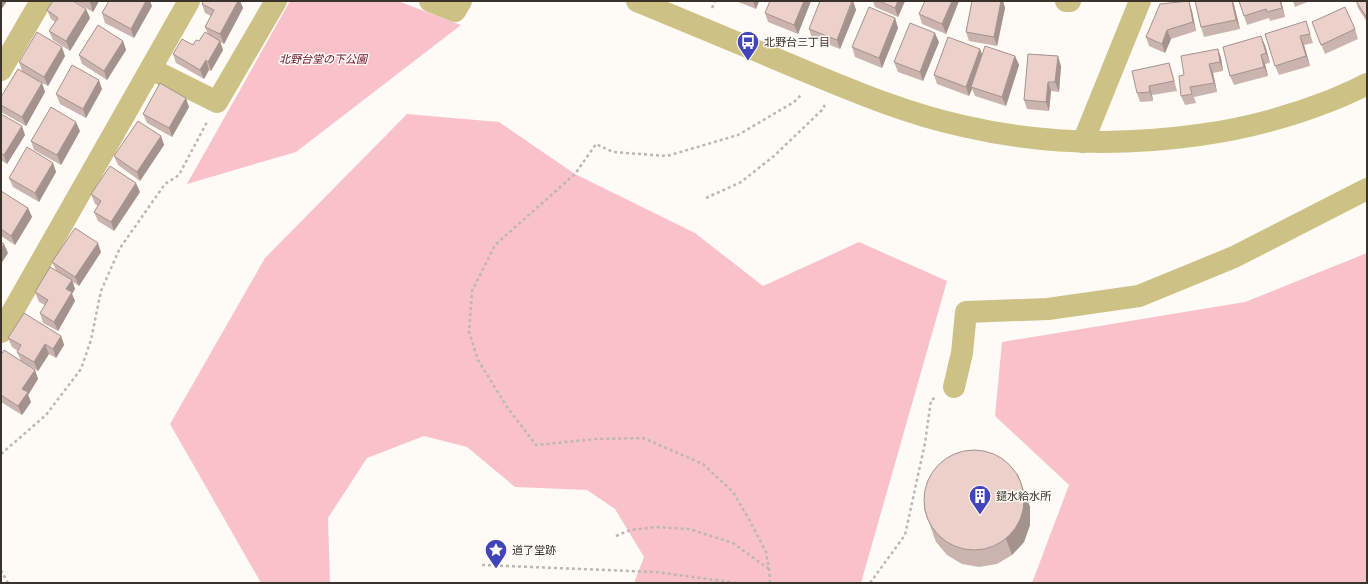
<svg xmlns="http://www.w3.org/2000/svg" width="1368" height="584" font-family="'Crimson Pro','Noto Sans JP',serif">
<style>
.green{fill:#f9c2cb}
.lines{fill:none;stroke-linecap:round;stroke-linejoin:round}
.path{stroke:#bcb7b2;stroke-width:2.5;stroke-dasharray:3 3;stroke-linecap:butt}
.minor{stroke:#cdc185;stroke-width:22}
.tertiary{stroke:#cdc185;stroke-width:22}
.wall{fill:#cab4ad}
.shaded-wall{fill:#a4928d}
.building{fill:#ebd1c9;stroke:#a4928d}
.labels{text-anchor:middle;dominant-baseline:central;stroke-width:3;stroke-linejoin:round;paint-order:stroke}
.poi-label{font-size:11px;fill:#3a332c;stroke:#fefaf6;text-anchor:start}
.park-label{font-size:11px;font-style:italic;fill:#68132e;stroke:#fefaf6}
</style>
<rect width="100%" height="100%" fill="#fefaf6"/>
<g class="green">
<path d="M290,1H398L461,25L296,152L187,184Z"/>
<path d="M407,114L499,122L575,174L695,233L763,286L859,242L947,281L861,583H634L644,557L615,509L587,490L515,487L467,447L424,436L367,458L328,518L330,583H261L170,424L265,258Z"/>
<path d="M1367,253V583H1032L1069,485L995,416L1002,342L1245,302Z"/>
</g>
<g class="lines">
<g class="path">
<path d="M712,8L715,1"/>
<path d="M706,198L741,182L774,156L822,110L825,105"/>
<path d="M1,454L46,415L81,369L91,340L101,291L120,248L165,184L179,175L207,122"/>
<path d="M616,536L630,530L656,527L689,529L733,543L769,569"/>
<path d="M482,565L656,572L737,583"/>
<path d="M1,570L8,583"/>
<path d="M770,583L769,569L766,552L750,521L733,492L703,464L643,438L595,439L536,445L507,407L478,360L469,332L472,291L495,245L575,174L596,144L613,152L667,156L738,135L794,102L802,94"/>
<path d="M870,583L905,535L925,443L931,400L935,398"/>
</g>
<g class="minor">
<path d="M430,1L455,11L461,1"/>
<path d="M1066,1H1070"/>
<path d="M151,69L217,102L276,1"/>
<path d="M1,70L41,1"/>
<path d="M1083,142L1140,1"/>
<path d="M1,332L189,1"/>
<path d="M954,387L962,353L966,312L1048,309L1139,296L1234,257L1367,189"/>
</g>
<path class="tertiary" d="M637,1C692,24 746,46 800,69C853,91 907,114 963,126C1040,144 1121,146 1199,135C1245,129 1289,117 1332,100C1344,95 1356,90 1367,84"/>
</g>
<g class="wall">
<path d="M74,1H99L93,12Z"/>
<path d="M203,1H240L243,8L224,44L220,42L223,50L211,71L209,70L204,79L176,63L173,54L193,45L208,34L205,27L211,16L205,13L202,4Z"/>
<path d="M736,1H759L756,9Z"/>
<path d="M811,1L798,34L768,22L765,13Z"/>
<path d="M853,1L856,10L840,49L812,38L809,29Z"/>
<path d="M873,1H905L898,17L875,7Z"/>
<path d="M959,1L946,34L922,24L919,14Z"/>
<path d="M972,1H1003L1005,8L997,46L969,41L966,32Z"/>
<path d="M1195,1H1233L1240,29L1204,37L1201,27Z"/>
<path d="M1239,1H1281L1285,17L1270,21L1269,18L1247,25Z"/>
<path d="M1293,1H1310L1295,7Z"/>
<path d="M1356,1H1367V22L1358,8Z"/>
<path d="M152,6L134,38L105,23L102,13Z"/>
<path d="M86,9L90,18L70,51L53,40L49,31L55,22L51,19L47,10Z"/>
<path d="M1192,11L1196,31L1171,39L1165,53L1149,46L1146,37Z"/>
<path d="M895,18L898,28L882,68L855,57L852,47Z"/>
<path d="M1306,21L1313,43L1304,45L1310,66L1279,75L1275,66Z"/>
<path d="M1312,22L1355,29L1358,39L1325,54Z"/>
<path d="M123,41L126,50L107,80L82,64L79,55Z"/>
<path d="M939,42L923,81L898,72L894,62Z"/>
<path d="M1265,45L1270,63L1265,64L1268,76L1234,85L1230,76Z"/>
<path d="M980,49L982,54L1015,56L1019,65L1006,106L975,96L972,89L969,96L937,84L934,75Z"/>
<path d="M1218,49L1221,58L1223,71L1213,73L1217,92L1194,97L1196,103L1185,105L1181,96Z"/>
<path d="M65,56L48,86L42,83L45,92L26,126L1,112V97L22,71L19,62Z"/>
<path d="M1169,63L1172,72L1177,91L1152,95L1153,101L1140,102L1137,93Z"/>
<path d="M1061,66L1059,92L1051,91L1049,111L1027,109L1024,100Z"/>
<path d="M102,89L86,118L60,104L56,94Z"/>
<path d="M189,107L172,137L147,123L143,114Z"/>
<path d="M1,114L25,135L7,164L1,160Z"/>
<path d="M80,131L61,165L34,150L31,141Z"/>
<path d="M161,136L164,145L140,181L118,165L114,156Z"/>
<path d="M53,163L56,172L39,202L13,187L9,178Z"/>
<path d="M1,192L28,208L32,217L15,245L1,236Z"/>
<path d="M140,192L114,231L98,221L94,212L98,206L95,204L91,194Z"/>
<path d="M101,252L79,286L73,282L75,289L72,294L75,301L58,331L43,323L40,313L45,305L39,302L35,292L56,270L52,262Z"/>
<path d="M61,336L64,345L56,358L49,354L38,371L21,361L17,352L18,351L12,347L8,338Z"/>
<path d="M1,355L35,370L38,379L28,395L31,402L22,415L1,402Z"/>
<path d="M1018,474L1030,507V525L1024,542L1012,555L997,564L979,567L962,564L947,555L936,542L924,509Z"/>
</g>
<g class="shaded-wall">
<path d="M1,1H7L1,10Z"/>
<path d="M91,1H99L93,12L90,2Z"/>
<path d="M146,1H150L152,6L134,38L131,29Z"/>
<path d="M238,1H240L243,8L224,44L220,34Z"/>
<path d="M753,1H759L756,9Z"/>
<path d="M804,1H811L798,34L794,25Z"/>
<path d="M853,1L856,10L840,49L837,40Z"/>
<path d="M898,1H905L898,17L895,8Z"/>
<path d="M952,1H959L946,34L942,24Z"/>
<path d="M1001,1H1003L1005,8L997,46L994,37Z"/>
<path d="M1189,1L1192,11L1196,31L1193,22Z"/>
<path d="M1232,1H1233L1240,29L1236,20Z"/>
<path d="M1280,1H1281L1285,17L1282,8Z"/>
<path d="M86,9L90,18L70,51L66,41Z"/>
<path d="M895,18L898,28L882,68L879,58Z"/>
<path d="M1167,30L1171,39L1165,53L1162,44Z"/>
<path d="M935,33L939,42L923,81L920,72Z"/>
<path d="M1261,36L1265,45L1270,63L1266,53Z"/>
<path d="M1300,36L1304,45L1310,66L1306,56Z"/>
<path d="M123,41L126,50L107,80L104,71Z"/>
<path d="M220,41L223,50L211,71L208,62Z"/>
<path d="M62,47L65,56L48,86L44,77Z"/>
<path d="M980,49L983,58L971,87L972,89L969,96L966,87Z"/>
<path d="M1218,49L1221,58L1223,71L1220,62Z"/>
<path d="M1261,55L1265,64L1268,76L1264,67Z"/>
<path d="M1015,56L1019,65L1006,106L1002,97Z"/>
<path d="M1058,56L1061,66L1059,92L1055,82Z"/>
<path d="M206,60L209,70L204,79L200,70Z"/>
<path d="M1209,64L1213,73L1217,92L1214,83Z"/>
<path d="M99,80L102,89L86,118L83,109Z"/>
<path d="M1048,82L1051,91L1049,111L1046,102Z"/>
<path d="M42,83L45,92L26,126L22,117Z"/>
<path d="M1149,86L1152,95L1153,101L1150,92Z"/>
<path d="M186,98L189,107L172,137L169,128Z"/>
<path d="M76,122L80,131L61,165L57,155Z"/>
<path d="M22,126L25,135L7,164L4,155Z"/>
<path d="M161,136L164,145L140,181L137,172Z"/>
<path d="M53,163L56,172L39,202L35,193Z"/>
<path d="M136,183L140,192L114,231L111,222Z"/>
<path d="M28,208L32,217L15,245L11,236Z"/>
<path d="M98,243L101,252L79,286L75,277Z"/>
<path d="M4,244L8,253L1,264V249Z"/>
<path d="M72,280L75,289L72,294L75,301L58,331L54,322L66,289Z"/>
<path d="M61,336L64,345L56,358L53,349Z"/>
<path d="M45,344L49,354L38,371L34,362Z"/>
<path d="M35,370L38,379L28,395L31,402L22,415L18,406L22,389Z"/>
<path d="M1024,491L1030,507V525L1024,542L1012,555L1006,539Z"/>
</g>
<g class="building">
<path d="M53,1H73L86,9L66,41L49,31L58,18L47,10Z"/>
<path d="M109,1H146L131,29L102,13Z"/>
<path d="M203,1H238L220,34L205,27L214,10L202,4Z"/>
<path d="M770,1H804L794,25L765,13Z"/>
<path d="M820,1H852L837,40L809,29Z"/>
<path d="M879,1H898L895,8Z"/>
<path d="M925,1H952L942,24L919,14Z"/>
<path d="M972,1H1001L994,37L966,32Z"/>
<path d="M1189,1L1193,22L1167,30L1162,44L1146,37L1160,4Z"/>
<path d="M1195,1H1232L1236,20L1201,27Z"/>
<path d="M1239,1H1280L1282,8L1267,12L1266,9L1244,16Z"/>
<path d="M1356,1H1367V18Z"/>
<path d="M869,7L895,18L879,58L852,47Z"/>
<path d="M1345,7L1355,29L1321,45L1312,22Z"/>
<path d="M1306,21L1310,34L1300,36L1306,56L1275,66L1265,34Z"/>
<path d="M910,23L935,33L920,72L894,62Z"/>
<path d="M98,25L123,41L104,71L79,55Z"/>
<path d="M37,32L62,47L44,77L19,62Z"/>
<path d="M205,32L220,41L208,62L206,60L200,70L173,54L182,39L193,45L196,40L199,41Z"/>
<path d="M1261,36L1266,53L1261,55L1264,67L1230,76L1223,47Z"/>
<path d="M948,37L980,49L966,87L934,75Z"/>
<path d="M985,46L1015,56L1002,97L971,87Z"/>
<path d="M1218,49L1220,62L1209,64L1214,83L1190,87L1192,94L1181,96L1179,76L1184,75L1181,56Z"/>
<path d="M1028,54L1058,56L1055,82H1048L1046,102L1024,100Z"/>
<path d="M1169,63L1174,81L1149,86L1150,92L1137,93L1132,71Z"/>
<path d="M72,65L99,80L83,109L56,94Z"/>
<path d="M18,69L42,83L22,117L1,105V97Z"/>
<path d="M160,83L186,98L169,128L143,114Z"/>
<path d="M51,107L76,122L57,155L31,141Z"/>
<path d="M1,114L22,126L4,155L1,153Z"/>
<path d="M138,121L161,136L137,172L114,156Z"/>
<path d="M27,147L53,163L35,193L9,178Z"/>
<path d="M110,166L136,183L111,222L94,212L101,201L91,194Z"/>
<path d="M1,191L28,208L11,236L1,229Z"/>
<path d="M75,228L98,243L75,277L52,262Z"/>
<path d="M1,242L4,244L1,249Z"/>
<path d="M50,267L72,280L66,289L72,292L54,322L40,313L48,300L35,292Z"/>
<path d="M24,313L61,336L53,349L45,344L34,362L17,352L21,345L8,338Z"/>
<path d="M4,350L35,370L22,389L28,392L18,406L1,395V355Z"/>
<circle cx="974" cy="500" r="50"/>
</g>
<defs>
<g id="bus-pin" transform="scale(1.15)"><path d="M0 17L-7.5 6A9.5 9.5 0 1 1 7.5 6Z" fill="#4245ba" stroke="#fefaf6"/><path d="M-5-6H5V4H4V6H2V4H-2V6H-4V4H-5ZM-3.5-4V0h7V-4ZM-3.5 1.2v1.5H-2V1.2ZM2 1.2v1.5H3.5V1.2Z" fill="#fff"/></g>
<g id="building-pin" transform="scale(1.15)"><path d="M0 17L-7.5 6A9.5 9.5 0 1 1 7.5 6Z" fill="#4245ba" stroke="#fefaf6"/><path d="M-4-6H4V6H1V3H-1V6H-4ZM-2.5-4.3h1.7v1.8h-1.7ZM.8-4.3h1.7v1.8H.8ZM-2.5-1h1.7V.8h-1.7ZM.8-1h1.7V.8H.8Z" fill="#fff"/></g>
<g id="sight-pin" transform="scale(1.15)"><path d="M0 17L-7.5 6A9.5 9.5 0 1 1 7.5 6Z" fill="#4245ba" stroke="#fefaf6"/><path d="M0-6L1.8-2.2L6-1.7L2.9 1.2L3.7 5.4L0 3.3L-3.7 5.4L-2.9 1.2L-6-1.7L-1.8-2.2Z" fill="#fff"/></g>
</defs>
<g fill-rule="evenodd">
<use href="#bus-pin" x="748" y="42"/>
<use href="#building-pin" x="980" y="496"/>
<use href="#sight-pin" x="496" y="550"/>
</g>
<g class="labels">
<g class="poi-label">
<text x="764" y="42">北野台三丁目</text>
<text x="996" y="496">鑓水給水所</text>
<text x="512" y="550">道了堂跡</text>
</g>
<g class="park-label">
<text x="323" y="59">北野台堂の下公園</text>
</g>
</g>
<rect width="1368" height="584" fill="none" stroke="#3a332c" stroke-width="4"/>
</svg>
